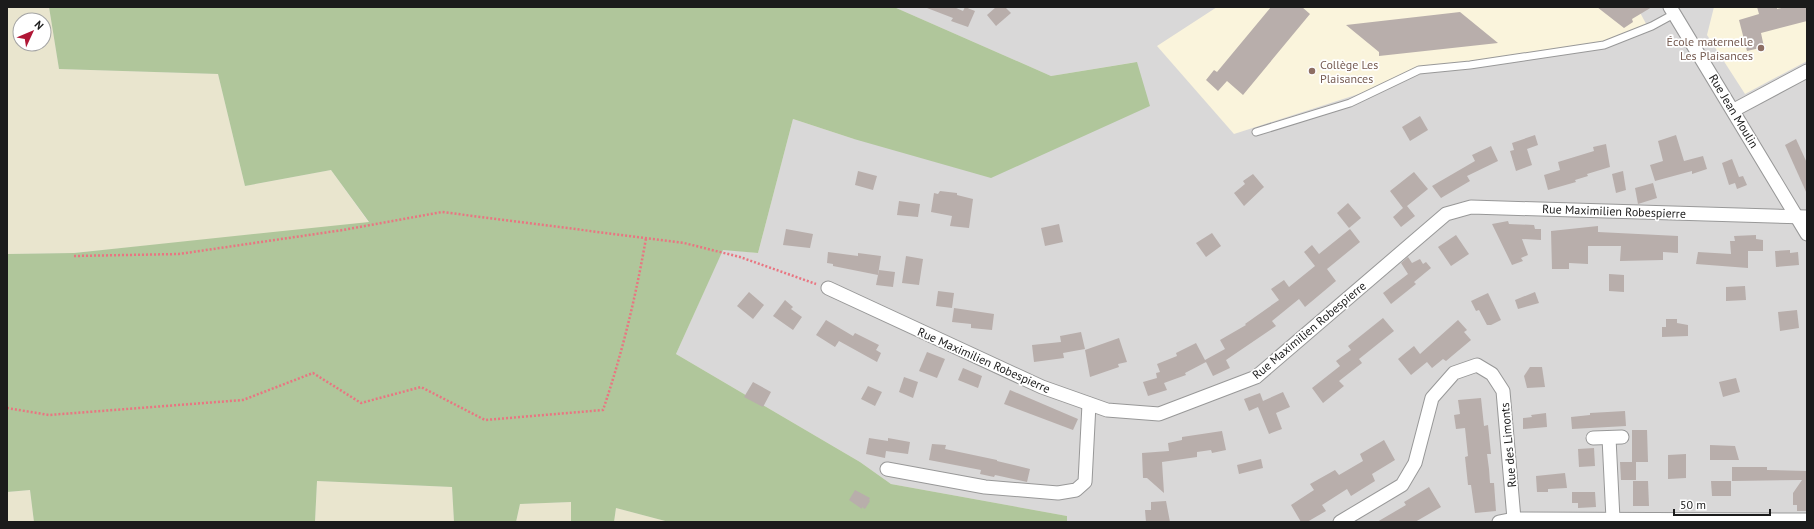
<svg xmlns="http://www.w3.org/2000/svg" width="1814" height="529" font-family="'PT Sans',sans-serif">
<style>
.residential{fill:#d9d8d8}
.education{fill:#faf4dc}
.farmland{fill:#e9e5ce;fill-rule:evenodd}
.forest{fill:#b0c69b}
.building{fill:#b8aeab}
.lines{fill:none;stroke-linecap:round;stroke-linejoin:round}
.lane-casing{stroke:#989898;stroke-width:9}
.street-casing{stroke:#989898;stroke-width:15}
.path{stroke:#e97581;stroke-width:2.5;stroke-dasharray:2 2;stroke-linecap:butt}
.lane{stroke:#fff;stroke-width:7}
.street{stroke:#fff;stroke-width:13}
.education-dot{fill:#8d6e63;stroke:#fff;stroke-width:1.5}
.labels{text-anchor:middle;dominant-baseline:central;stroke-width:3.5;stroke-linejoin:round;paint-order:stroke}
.education-label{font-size:12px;fill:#785e54;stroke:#fff;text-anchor:end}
.street-label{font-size:12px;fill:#1b1b1b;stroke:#fff}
</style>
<rect width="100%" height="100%" fill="#ebe6e2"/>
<path class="residential" d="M894,7H1807V522H1067V516L891,484L860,462L676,354L723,249L758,253L793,119L854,139L1136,62L1051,76Z"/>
<g class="education">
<path d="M1217,7H1637L1650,31L1609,46L1464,70L1427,72L1234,134L1157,46Z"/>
<path d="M1714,7H1807V61L1745,94L1707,35Z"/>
</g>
<g class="farmland">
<path d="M7,7H49L59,69L218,74L245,186L331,170L369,223L74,253L7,254ZM20,20H44V44H20Z"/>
<path d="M317,481L452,487L454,522H315Z"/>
<path d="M30,490L34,522H7V492Z"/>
<path d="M571,502V522H516L520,504Z"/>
<path d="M616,508L669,522H614Z"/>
</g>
<path class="forest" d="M49,7H894L1051,76L1137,62L1150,106L991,178L854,139L793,119L758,253L723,250L676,354L860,462L891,484L1067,516V522H669L616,508L614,522H571V502L520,504L516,522H454L452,487L317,481L315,522H34L30,490L7,492V254L74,253L369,222L331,170L245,186L218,74L59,69Z"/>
<g class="building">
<path d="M954,7L963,11L965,7L975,11L968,27L951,21L953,18L927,8Z"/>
<path d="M996,7H1005L1011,13L996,26L987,15Z"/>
<path d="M1271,7H1302L1310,14L1243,95L1227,81L1218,91L1206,80L1214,70L1217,72Z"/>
<path d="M1597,7H1652L1632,19L1633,22L1624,28Z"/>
<path d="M1757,7H1777V9L1786,7H1807V21L1761,33L1764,47L1747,51L1739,20L1759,14Z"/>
<path d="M1460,12L1498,43L1379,56V52L1346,25Z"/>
<path d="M1420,116L1428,130L1410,141L1402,127Z"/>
<path d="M1535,135L1538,145L1527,149L1532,165L1516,171L1510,151L1514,150L1512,143Z"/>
<path d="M1676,135L1684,161L1703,156L1707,169L1692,174V171L1655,181L1650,165L1663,161L1658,141Z"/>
<path d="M1796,139L1807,163V194L1785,145Z"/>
<path d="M1606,144L1610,167L1587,174L1588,176L1575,180L1576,182L1548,190L1544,175L1560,170L1558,162L1594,151L1593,147Z"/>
<path d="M1491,146L1498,161L1467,176L1470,181L1441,198L1432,186L1475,161L1472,155Z"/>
<path d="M1732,159L1739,177L1743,176L1747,185L1737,189L1735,183L1729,185L1722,163Z"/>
<path d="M858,171L877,176L873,190L855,185Z"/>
<path d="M1623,171L1626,190L1616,193L1612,174Z"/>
<path d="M1414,172L1428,189L1407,206L1415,216L1401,227L1393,217L1403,208L1390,191Z"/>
<path d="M1253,174L1264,187L1244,206L1234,193L1245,184L1243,181Z"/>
<path d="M1653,183L1657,198L1638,204L1635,188Z"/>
<path d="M940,191L957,193V195L973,199L969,228L950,226L952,216L931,212L934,193L938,194Z"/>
<path d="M899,201L920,204L918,217L897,215Z"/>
<path d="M1348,203L1361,218L1349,228L1337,213Z"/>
<path d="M1508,221L1509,224L1534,225L1535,229H1541V240L1522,239L1528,255L1521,258L1523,261L1512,265L1492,224Z"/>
<path d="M1059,224L1063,242L1045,246L1041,228Z"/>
<path d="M1598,226V232L1678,236V253L1663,252V260L1620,261L1621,246H1588V264L1569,263V269H1552L1551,231Z"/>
<path d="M786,229L813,234L810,248L783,245Z"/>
<path d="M1350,229L1360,242L1327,269L1336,281L1305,307L1299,299L1272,321L1276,326L1226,360L1230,368L1213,376L1205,360L1206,362L1185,373L1186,375L1164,383L1167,390L1148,396L1143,382L1157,378L1156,373L1160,372L1157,364L1177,356L1176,353L1196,343L1205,360L1225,349L1220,340L1246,325L1245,324L1279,300L1271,289L1284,280L1289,287L1315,266L1304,252L1312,245L1319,254Z"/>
<path d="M1212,233L1221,246L1206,257L1196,243Z"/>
<path d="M1456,235L1469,254L1451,266L1438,247Z"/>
<path d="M1756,235V239L1763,240V251H1748V268L1696,264L1698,252L1731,254L1730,241H1735L1734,236Z"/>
<path d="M1790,250V253L1798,252L1799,265L1776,267L1775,251Z"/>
<path d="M828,252L858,256V253L881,256L878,275L833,266V264L827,263Z"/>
<path d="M906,256L923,259L919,285L902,283Z"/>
<path d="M1408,257L1412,263L1420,259L1423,264L1426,262L1431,268L1414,282L1416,284L1391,304L1383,293L1408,274L1401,263Z"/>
<path d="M879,270L895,272L893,287L876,285Z"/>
<path d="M1609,274L1624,275V292L1609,291Z"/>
<path d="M1745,286L1746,300L1726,301V287Z"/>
<path d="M938,291L954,293L952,308L936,306Z"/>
<path d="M749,292L764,305L753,319L737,306Z"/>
<path d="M1535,292L1539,303L1518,309L1515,300Z"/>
<path d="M1488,293L1501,320L1491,325H1487L1479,310L1476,311L1471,301Z"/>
<path d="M785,300L793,307L791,309L802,317L793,330L773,316Z"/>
<path d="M954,308L994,314L992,330L971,328V324L952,322Z"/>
<path d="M1797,310L1799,328L1780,331L1778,312Z"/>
<path d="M1383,318L1394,331L1359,359L1362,363L1339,381L1344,386L1323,403L1312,388L1340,366L1336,361L1351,350L1348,346Z"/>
<path d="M1666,319H1677V323L1688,325V336L1662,337V327H1666Z"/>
<path d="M826,320L853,336L855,333L879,345L876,350L881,353L877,362L839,341L835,347L816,335Z"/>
<path d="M1458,320L1467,330L1464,332L1471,340L1446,361L1443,359L1432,368L1427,362L1411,375L1398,359L1414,346L1420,354Z"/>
<path d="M1081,332L1085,349L1063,353L1064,358L1034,362L1032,345L1061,342L1060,336Z"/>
<path d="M1119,338L1127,362L1118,364L1119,367L1090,377L1085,350Z"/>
<path d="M927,352L945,359L937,378L919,371Z"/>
<path d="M1530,367H1542L1545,387L1527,388L1524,376Z"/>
<path d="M963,368L982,376L978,388L958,380Z"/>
<path d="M904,377L918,382L913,398L899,392Z"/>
<path d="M1736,378L1740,392L1723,397L1719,382Z"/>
<path d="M753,382L771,392L763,407L744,397Z"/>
<path d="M868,386L882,392L875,406L861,399Z"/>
<path d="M1010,390L1078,419L1073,430L1004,404Z"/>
<path d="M1283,392L1290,407L1276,413L1282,429L1269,434L1258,407L1249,411L1244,399L1260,393L1263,401Z"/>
<path d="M1481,398L1484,426L1488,425L1491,454H1487L1489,469L1490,483H1494L1496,511L1475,513L1471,485H1468L1465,457L1468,456L1465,428L1456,429L1454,415L1460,414L1458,400Z"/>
<path d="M1625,411L1626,426L1572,429L1571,417L1590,415V413Z"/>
<path d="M1546,413L1547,427L1523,429V418L1532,417L1531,415Z"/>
<path d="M1632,430H1647L1648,462H1632Z"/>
<path d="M1222,431L1226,450L1212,453L1211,450L1197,452V457L1162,462L1164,493L1147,478H1143L1142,453L1169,451L1168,443L1182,440V437Z"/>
<path d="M869,438L888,441V438L910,442L908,454L886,451L885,458L866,454Z"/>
<path d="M1384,440L1395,460L1372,474L1375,481L1351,496L1347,489L1322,505L1326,511L1307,522H1301L1291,505L1314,490L1310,484L1335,470L1339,475L1363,461L1360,454Z"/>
<path d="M932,444L946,445L945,449L997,460V461L1030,469L1027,482L995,475L994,477L980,474L981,470L929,460Z"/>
<path d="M1710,445L1735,446L1739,460H1710Z"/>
<path d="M1594,448L1595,466L1579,467L1578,449Z"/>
<path d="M1686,454V478L1668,479V455Z"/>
<path d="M1261,459L1263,468L1239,474L1237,465Z"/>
<path d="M1620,462H1636V480H1621Z"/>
<path d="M1732,467H1767V470L1807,471V511H1797V505H1793V493L1802,480L1732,481Z"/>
<path d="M1565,473L1567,488L1548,489V492H1537L1536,476Z"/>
<path d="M1633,481H1648L1649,506H1633Z"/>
<path d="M1711,481H1731V496H1712Z"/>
<path d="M1429,487L1441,507L1415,522H1377L1406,505L1404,502Z"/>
<path d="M855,490L870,498L869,500L870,501L865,509L862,507V509L849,500Z"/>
<path d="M1572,492H1595L1596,507L1578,508V503H1572Z"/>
<path d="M1166,501L1170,522H1146L1145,510H1151V502Z"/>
</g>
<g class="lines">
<g class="lane-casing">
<path id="lane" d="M1256,132L1350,103L1419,70L1470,65L1604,45L1652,26L1674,14"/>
</g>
<g class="street-casing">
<g id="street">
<path d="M1670,7L1807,234"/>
<path d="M1734,110L1807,71"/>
<path d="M828,288L1042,387L1107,410L1159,414L1256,377L1446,214L1471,207L1807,217"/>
<path d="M1593,438L1622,437"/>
<path d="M1609,438L1613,519"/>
<path d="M887,469L985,487L1058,493L1076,490L1085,482L1089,404"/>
<path d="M1340,522L1402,485L1415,463L1432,398L1454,373L1477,365L1492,374L1503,391L1514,519"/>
<path d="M1499,522L1514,519L1807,520"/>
</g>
</g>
<g class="path">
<path d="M74,256L179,254L343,230L442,212L684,243L740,257L816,284"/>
<path d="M7,408L49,415L243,400L313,373L361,403L421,387L485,420L603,410C622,354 636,296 646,238"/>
</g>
<use href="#lane" class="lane"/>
<use href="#street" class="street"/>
</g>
<g class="education-dot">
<circle cx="1761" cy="48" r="4"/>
<circle cx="1312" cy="71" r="4"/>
</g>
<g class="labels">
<g class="education-label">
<text x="1753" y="41">École maternelle<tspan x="1753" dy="14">Les Plaisances</tspan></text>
<text x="1320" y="64" text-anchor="start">Collège Les<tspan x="1320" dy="14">Plaisances</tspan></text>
</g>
<g class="street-label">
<text transform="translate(1734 111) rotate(59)">Rue Jean Moulin</text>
<text transform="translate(1614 211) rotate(2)">Rue Maximilien Robespierre</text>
<text transform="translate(1309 330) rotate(-40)">Rue Maximilien Robespierre</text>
<text transform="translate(984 360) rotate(24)">Rue Maximilien Robespierre</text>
<text transform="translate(1508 445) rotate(-95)">Rue des Limonts</text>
</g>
</g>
<rect width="1814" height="529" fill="none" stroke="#1b1b1b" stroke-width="16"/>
<g transform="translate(32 32) rotate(46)"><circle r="19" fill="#ffffff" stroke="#a4a4a4"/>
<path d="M0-3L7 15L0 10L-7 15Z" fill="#b01635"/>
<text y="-6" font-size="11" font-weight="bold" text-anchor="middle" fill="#1b1b1b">N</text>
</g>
<path d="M1674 509v6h96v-6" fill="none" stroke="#1b1b1b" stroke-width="2"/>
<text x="1680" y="509" font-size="12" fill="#1b1b1b" stroke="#ffffff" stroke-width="3" paint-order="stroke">50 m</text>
</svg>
